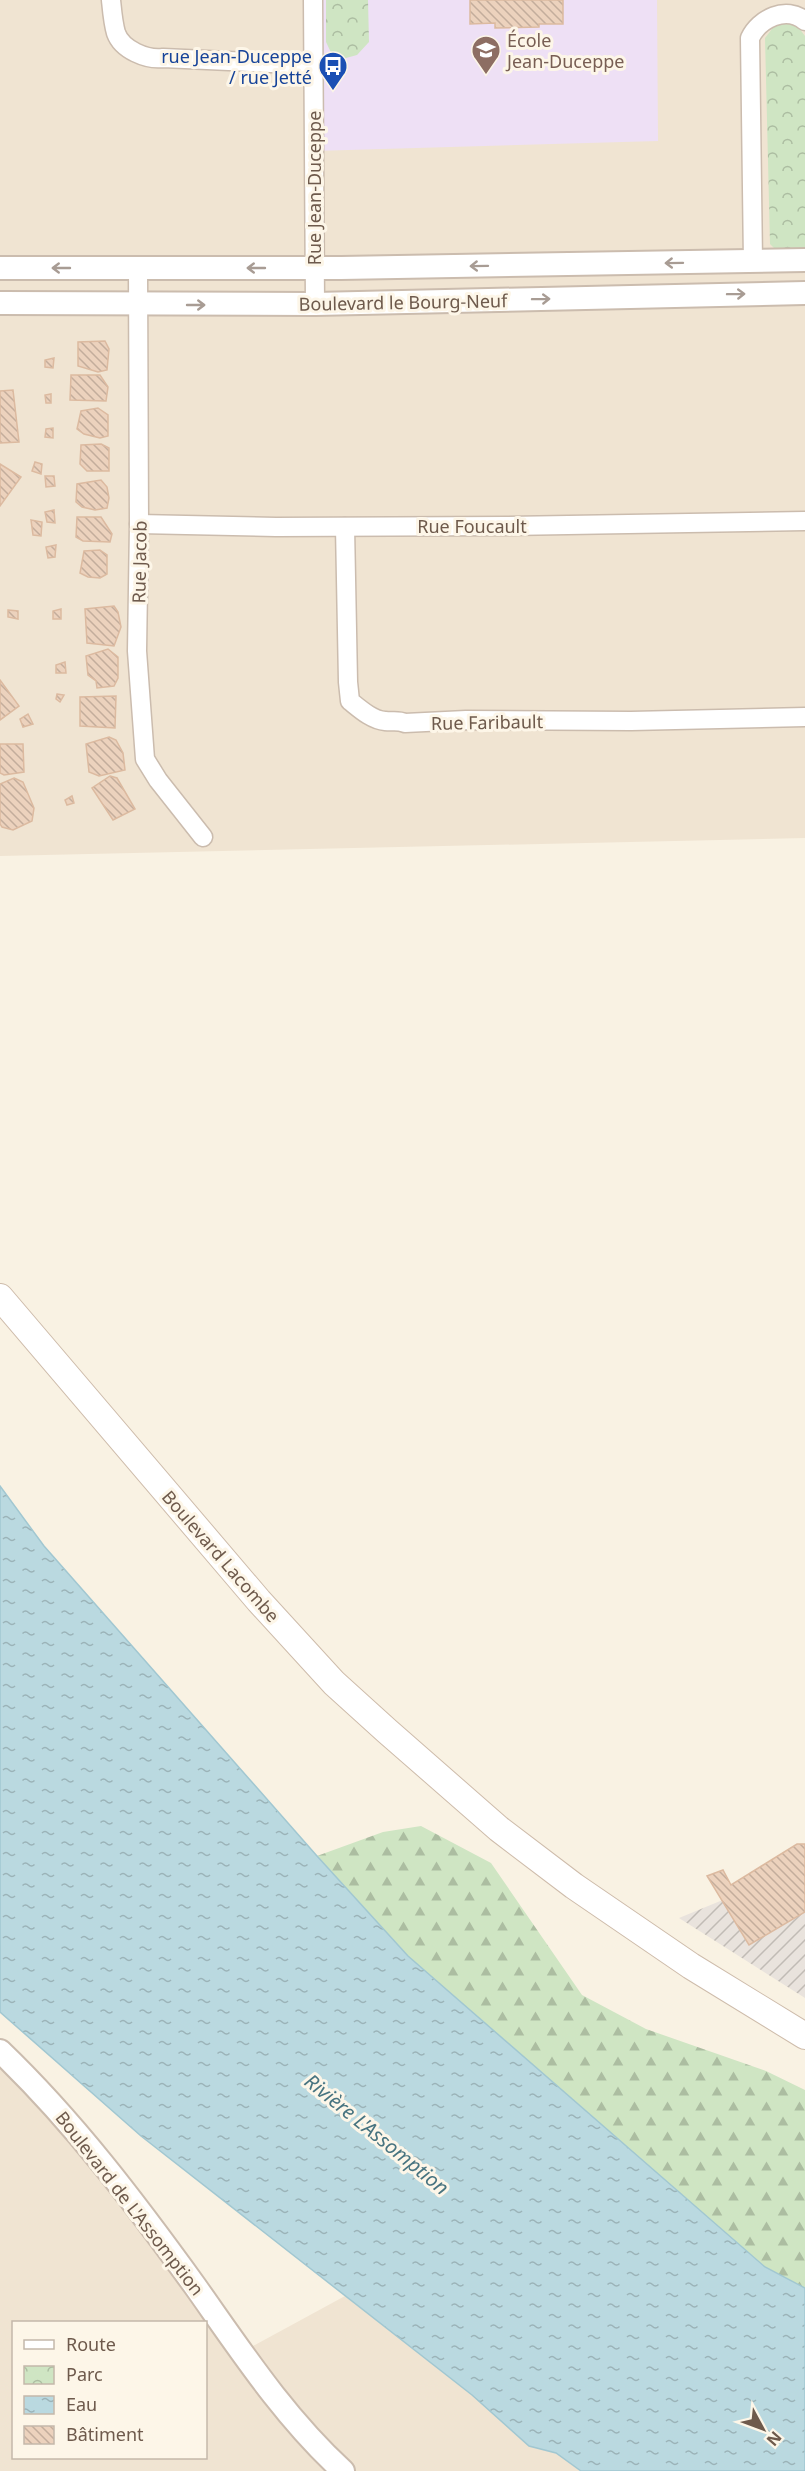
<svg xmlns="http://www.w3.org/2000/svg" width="805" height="2471" font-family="'Noto Sans',sans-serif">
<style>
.residential{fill:#f0e4d2;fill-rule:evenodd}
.industrial{fill:url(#industrial-furrows)}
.education{fill:#eee0f5}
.forest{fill:url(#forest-firs)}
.park{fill:url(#park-crowns)}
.water{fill:url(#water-ripples);stroke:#a1c7d1;stroke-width:1.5}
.building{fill:url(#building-back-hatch);stroke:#dcbaa0;stroke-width:1.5}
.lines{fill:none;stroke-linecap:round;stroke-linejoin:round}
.minor-casing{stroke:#cbbcae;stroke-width:21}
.tertiary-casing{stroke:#cbbcae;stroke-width:26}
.secondary-casing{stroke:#cebcab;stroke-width:28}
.minor{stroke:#fff;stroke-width:18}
.tertiary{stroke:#fff;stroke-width:22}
.secondary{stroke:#fff;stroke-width:26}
.oneway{stroke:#a89c94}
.labels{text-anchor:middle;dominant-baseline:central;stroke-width:6;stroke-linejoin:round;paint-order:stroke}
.education-label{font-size:18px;fill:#785e54;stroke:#fdf6e8;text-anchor:start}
.transit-label{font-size:18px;fill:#164399;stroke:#fdf6e8;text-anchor:end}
.street-label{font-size:18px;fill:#6e5a4c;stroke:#fdf6e8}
.water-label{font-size:20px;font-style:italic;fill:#487480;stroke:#fdf6e8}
</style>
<defs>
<pattern id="industrial-furrows" width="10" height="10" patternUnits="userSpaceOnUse" patternTransform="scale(1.5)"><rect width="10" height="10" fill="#e9e3dd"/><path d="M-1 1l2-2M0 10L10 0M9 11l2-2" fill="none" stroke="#c1bbb5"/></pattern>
<pattern id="forest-firs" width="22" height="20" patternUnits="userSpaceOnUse" patternTransform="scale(1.5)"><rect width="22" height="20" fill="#cfe5c3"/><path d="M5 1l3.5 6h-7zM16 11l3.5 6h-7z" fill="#acbda1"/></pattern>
<pattern id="park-crowns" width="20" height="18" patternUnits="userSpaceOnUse" patternTransform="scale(1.5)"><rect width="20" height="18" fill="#cfe5c3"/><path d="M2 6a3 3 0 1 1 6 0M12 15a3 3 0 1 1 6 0" fill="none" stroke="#acbda1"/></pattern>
<pattern id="water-ripples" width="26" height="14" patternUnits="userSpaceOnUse" patternTransform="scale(1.5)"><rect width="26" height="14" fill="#bad9e0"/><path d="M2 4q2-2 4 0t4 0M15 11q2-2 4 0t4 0" fill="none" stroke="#9bb3b8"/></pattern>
<pattern id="building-back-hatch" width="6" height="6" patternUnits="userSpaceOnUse" patternTransform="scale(1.5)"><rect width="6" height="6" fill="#ecd2bd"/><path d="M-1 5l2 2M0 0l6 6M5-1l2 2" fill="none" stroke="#c3ad9c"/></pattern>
</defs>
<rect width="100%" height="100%" fill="#f9f2e3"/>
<g class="residential">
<path d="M0,0H805V838L0,856Z"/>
<path d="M0,2051L240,2353L345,2296L472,2395L529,2446L556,2453L581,2471H0ZM14,2322H206V2458H14Z"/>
</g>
<path class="industrial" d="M805,1866V1998L679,1918Z"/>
<path class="education" d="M313,0H657L658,141L314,151Z"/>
<path class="forest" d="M421,1826L491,1863L582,1995L646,2029L766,2071L805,2090V2288L765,2267L408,1956L317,1856L383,1832Z"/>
<g class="park">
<path d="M326,0H368L369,42L357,55L335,61L326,42Z"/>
<path d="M788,23L799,28L805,36V251L780,254L770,244L765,38L775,25Z"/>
</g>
<path class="water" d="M0,1486L44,1546L317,1856L408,1956L765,2267L805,2288V2471H581L556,2453L529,2446L472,2395L141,2136L0,2012Z"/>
<g class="building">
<path d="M470,0H563V24H539V27L495,28V23L470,24Z"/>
<path d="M105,341L109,349L107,370L98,372L78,366V342Z"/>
<path d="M54,358L53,368L45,367V360Z"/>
<path d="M71,375H100L108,387L106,401L70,400Z"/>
<path d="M13,390L19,442L0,443V391Z"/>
<path d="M51,394V403H46L45,395Z"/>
<path d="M98,408L108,415V436L100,438L84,434L77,429L81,411Z"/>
<path d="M53,428V438L45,437L46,429Z"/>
<path d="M101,444L109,448V471H87L80,464L81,445Z"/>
<path d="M35,462L42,464L41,474L32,471Z"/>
<path d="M0,464L21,477L0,506Z"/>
<path d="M45,476H54L55,486L46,487Z"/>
<path d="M101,480L107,487L109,498L107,508L95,510L82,507L76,502L77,484Z"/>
<path d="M54,510L55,523L47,522L45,512Z"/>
<path d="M77,517H101L112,534L110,542L83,541L76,537Z"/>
<path d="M31,520L42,522L41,536L33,535Z"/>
<path d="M56,545L55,557L48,558L46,547Z"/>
<path d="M100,550L107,555V574L100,578L88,577L80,573L84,551Z"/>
<path d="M114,606L118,612L121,627L114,646L87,643L85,609Z"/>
<path d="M61,609V619H53V611Z"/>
<path d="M8,610L18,611V619L8,617Z"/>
<path d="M108,649L118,657V678L114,686L97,688L96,681L88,675L86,656Z"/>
<path d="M65,662L66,673H56V665Z"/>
<path d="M0,680L19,706L0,720Z"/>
<path d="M57,694L64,695L60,702L56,699Z"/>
<path d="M116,696L115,728L80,726V697Z"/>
<path d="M28,714L33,724L23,727L20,719Z"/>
<path d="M109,737L116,740L123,753L125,770L99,776L89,772L86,744Z"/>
<path d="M0,744H23L24,772L4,775L0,773Z"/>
<path d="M110,776L117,778L135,809L113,820L92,788Z"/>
<path d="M14,778L23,782L34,808L32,821L13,830L2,827L0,824V784Z"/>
<path d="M72,796L74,803L67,805L65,800Z"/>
<path d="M797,1844H805V1912L749,1945L707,1876L723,1870L731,1885Z"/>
</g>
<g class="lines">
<g class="minor-casing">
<g id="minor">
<path d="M111,0C112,10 113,23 116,33C122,50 147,60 163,58L314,65"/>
<path d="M313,0L315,304"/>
<path d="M753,262L750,38C759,19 786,5 805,21"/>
<path d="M138,268L139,524L137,651L145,759L158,780L203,837"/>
<path d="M139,524L276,527L508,526L805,521"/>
<path d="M345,527L348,682L350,701C360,709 372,720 385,721C393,722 398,720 405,723L466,720L631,721L805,717"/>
</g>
</g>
<g class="tertiary-casing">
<g id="tertiary">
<path d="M0,268H341L805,260"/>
<path d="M0,303L315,304L805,293"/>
<path d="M0,2051C74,2122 135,2203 195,2286C241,2351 284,2417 343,2471"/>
</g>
</g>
<g class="secondary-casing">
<path id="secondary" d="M0,1297L259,1601L334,1683L387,1731L499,1829L574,1886L691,1966L805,2036"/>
</g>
<use href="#minor" class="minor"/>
<use href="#tertiary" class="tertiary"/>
<use href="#secondary" class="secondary"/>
</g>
<defs><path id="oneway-shaft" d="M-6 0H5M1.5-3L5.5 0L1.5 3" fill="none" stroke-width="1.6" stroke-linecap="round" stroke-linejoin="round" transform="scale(1.5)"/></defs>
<g class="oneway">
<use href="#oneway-shaft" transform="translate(674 263) rotate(179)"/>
<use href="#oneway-shaft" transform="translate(479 266) rotate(179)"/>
<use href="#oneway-shaft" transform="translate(61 268) rotate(-180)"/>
<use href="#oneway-shaft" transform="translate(256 268) rotate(-180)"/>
<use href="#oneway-shaft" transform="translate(736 294) rotate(-1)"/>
<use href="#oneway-shaft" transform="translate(541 299) rotate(-1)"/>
<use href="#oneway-shaft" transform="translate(196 305)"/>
</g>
<defs>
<g id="school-pin" transform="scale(1.5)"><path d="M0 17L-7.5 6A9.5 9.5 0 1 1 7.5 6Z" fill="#8d6e63" stroke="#fdf6e8"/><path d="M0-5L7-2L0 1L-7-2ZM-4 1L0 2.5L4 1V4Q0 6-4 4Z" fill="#fff"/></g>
<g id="bus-pin" transform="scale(1.5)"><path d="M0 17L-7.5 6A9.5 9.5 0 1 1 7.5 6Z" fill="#1a4fb4" stroke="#fdf6e8"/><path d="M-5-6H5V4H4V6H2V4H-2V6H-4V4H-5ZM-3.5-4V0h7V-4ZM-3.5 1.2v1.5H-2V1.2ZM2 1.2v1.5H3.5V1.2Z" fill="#fff"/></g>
</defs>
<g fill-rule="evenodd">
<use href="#school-pin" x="486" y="50"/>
<use href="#bus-pin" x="333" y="66"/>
</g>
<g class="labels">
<g class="education-label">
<text x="507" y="40">École<tspan x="507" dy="21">Jean-Duceppe</tspan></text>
</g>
<g class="transit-label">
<text x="312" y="56">rue Jean-Duceppe<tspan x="312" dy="21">/ rue Jetté</tspan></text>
</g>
<g class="street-label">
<text transform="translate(314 188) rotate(-90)">Rue Jean-Duceppe</text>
<text transform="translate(403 302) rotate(-1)">Boulevard le Bourg-Neuf</text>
<text x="472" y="526">Rue Foucault</text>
<text transform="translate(139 562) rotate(-89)">Rue Jacob</text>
<text transform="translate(487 722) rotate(-1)">Rue Faribault</text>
<text transform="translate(221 1556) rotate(49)">Boulevard Lacombe</text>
<text transform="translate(130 2203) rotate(52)">Boulevard de L'Assomption</text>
</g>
<g class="water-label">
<text transform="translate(377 2134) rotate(39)">Rivière L'Assomption</text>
</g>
</g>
<rect x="12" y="2321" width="195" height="138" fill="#fdf6e8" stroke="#c4b8aa" stroke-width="1.5"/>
<rect x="24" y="2340" width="30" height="9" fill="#ffffff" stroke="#c4b8aa" stroke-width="1.5"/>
<text x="66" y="2351" font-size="18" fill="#6e5a4c">Route</text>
<rect x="24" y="2366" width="30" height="18" fill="url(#park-crowns)" stroke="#c4b8aa" stroke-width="1.5"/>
<text x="66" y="2381" font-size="18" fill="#6e5a4c">Parc</text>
<rect x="24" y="2396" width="30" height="18" fill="url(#water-ripples)" stroke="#c4b8aa" stroke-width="1.5"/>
<text x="66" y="2411" font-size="18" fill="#6e5a4c">Eau</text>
<rect x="24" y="2426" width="30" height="18" fill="url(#building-back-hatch)" stroke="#c4b8aa" stroke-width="1.5"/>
<text x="66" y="2441" font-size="18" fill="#6e5a4c">Bâtiment</text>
<g transform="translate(763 2429) rotate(131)" stroke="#fdf6e8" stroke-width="4.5" paint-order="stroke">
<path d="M0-4.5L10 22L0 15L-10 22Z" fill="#6e5a4c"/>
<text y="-9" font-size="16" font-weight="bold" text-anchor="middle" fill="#6e5a4c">N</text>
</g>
</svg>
